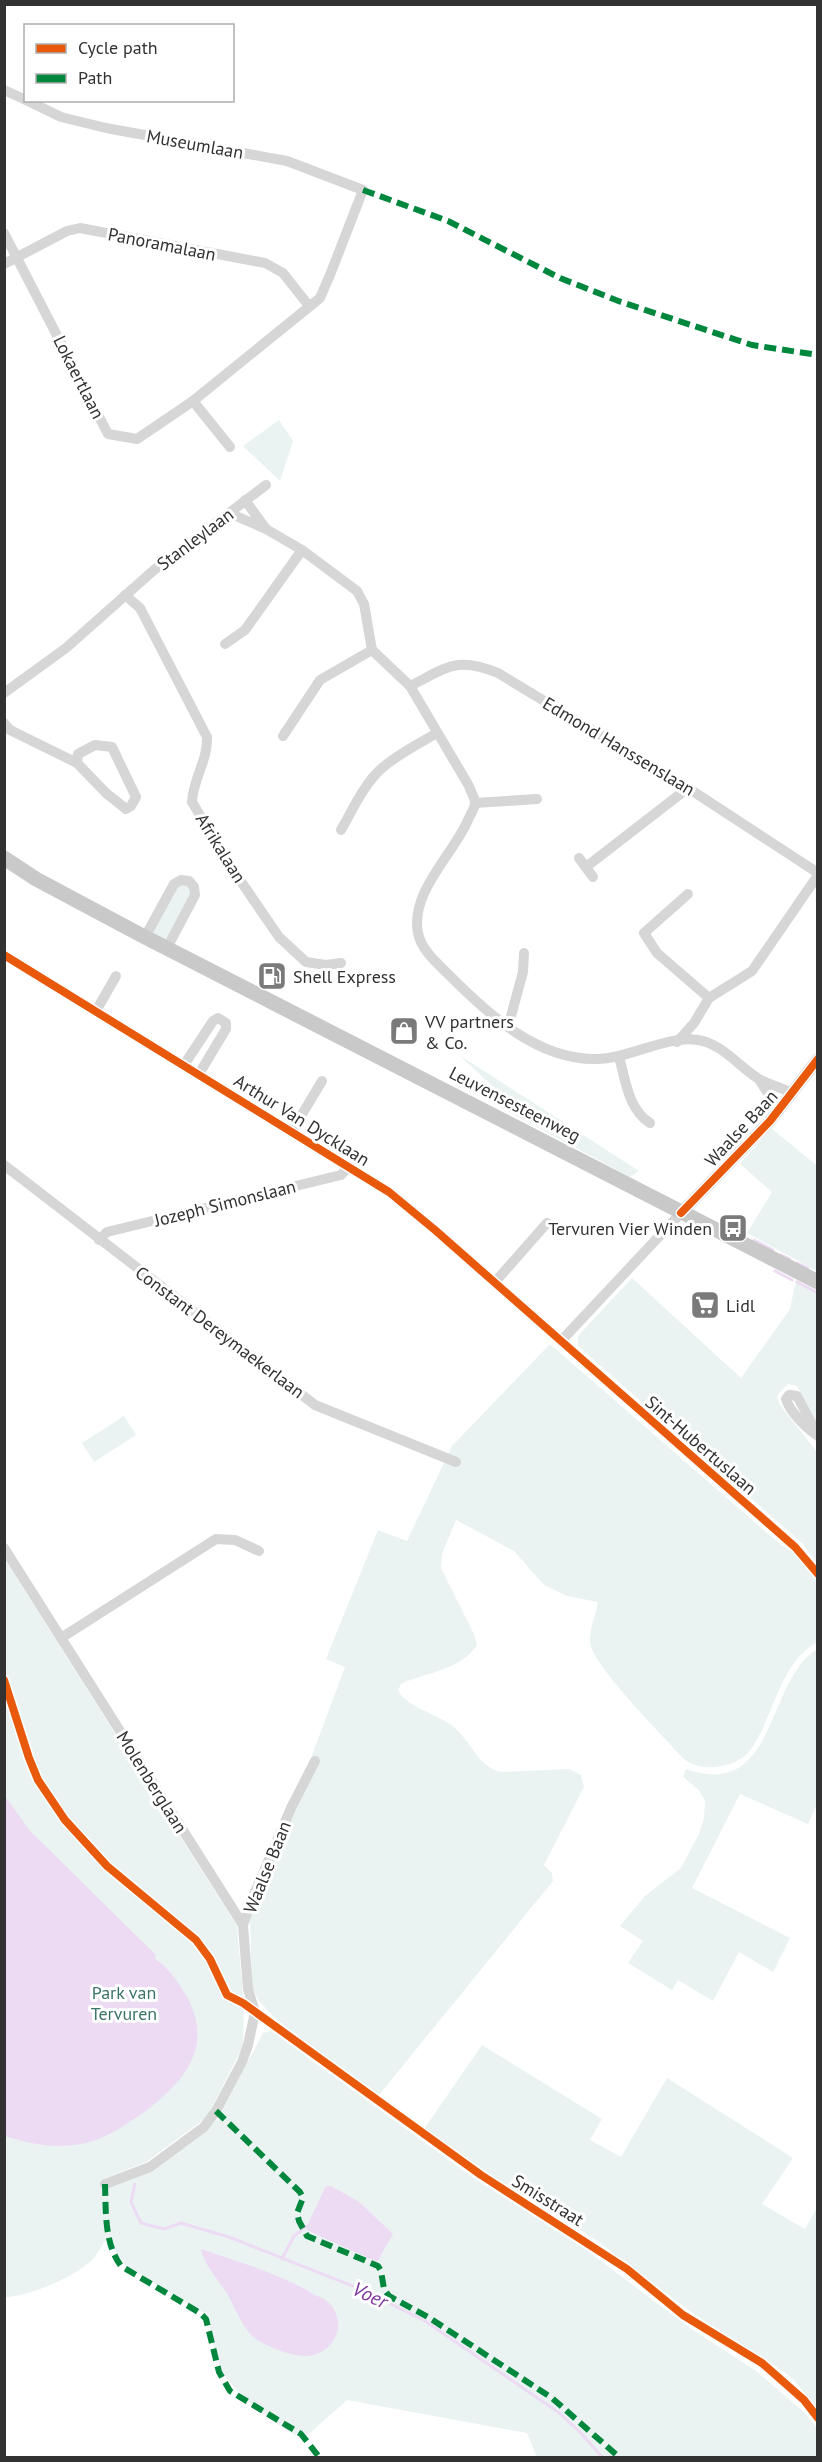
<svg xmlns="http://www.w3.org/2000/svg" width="822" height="2462" font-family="'PT Sans',sans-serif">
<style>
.green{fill:#eaf3f2}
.water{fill:#eddbf4}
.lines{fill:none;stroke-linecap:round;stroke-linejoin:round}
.stream{stroke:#eddbf4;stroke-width:3}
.minor{stroke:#d6d6d6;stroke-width:10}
.tertiary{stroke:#d6d6d6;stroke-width:12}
.primary{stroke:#c9c9c9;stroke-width:15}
.quiet{stroke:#00873e;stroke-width:6;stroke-dasharray:12 6;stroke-linecap:butt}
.cycleway-casing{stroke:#fff;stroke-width:11}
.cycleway{stroke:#e8590c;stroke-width:8}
.labels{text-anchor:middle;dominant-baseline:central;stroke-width:6;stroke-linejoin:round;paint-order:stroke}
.street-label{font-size:18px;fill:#323232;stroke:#fff}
.poi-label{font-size:18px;fill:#323232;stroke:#fff;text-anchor:start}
.park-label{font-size:18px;fill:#3a7369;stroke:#fff}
.water-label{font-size:20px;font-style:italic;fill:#7d379d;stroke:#fff}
</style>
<rect width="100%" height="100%" fill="#fff"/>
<g class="green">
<path d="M279,420L293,441L280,481L243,446Z"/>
<path d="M186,884L192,892L166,942L150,934L177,886Z"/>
<path d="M459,1055L639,1171L630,1177L494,1104L499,1092Z"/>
<path d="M771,1128L816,1165L817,1163V1271L747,1233L772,1192L740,1164Z"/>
<path d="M632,1278L741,1378L790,1309L796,1280L817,1291V1422L797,1386L788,1384L779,1393L777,1398L780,1405L817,1452V1563L803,1544L578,1346V1336Z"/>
<path d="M550,1344L781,1545L792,1551L817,1582V1642C778,1664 774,1720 748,1753C733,1768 701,1773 684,1759C665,1738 593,1666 590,1643C589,1630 596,1614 598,1602L567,1596L544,1585L514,1551L456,1520L442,1554L441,1568L474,1634L477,1645C460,1671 426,1672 401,1684L398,1690C404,1706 440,1715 455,1728C471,1742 480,1769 502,1772L569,1769L581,1775L584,1787L544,1865L552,1873L553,1881L379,2095L277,2020L259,2001L252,1987L250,1921L345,1667L326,1659L378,1530L407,1541L452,1446Z"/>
<path d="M124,1416L136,1435L94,1462L82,1443Z"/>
<path d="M4,1558L237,1926L244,2006L243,2046L207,2117L146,2162L100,2180L148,2172L222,2116L223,2109L263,2033L271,2031L472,2177L585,2249L690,2328L755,2370L805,2413L817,2428V2457H537L527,2433L347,2400L303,2439C278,2427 230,2392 219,2365C213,2350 211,2331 207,2315L126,2266L106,2240C101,2246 98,2254 92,2260C75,2277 28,2297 5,2297Z"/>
<path d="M817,1649V1804L808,1824L740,1794L692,1888L790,1938L773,1972L739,1952L713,2001L678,1980L672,1990L628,1963L643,1941L620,1926L645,1896L681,1868L699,1834L704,1818L705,1801L699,1790L683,1777L686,1769C777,1801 765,1682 817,1649Z"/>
<path d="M482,2045L602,2119L590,2140L621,2157L667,2078L793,2158L762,2204L805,2229L817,2208V2409L794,2380L783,2371L691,2312L596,2240L497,2179L424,2129Z"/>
</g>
<g class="water">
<path d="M5,1796L30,1831L156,1955L155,1959C166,1966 174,1976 182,1989C217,2041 188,2080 143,2113C125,2125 107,2138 86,2143C59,2149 31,2145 5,2136Z"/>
<path d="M326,2186H331L358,2201L393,2234L377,2262L307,2230V2226Z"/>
<path d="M201,2249C239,2262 281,2274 315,2295C319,2297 324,2298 327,2301C350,2321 335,2355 306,2356C292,2357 261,2345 251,2335C241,2324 234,2305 226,2292C216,2277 205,2266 201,2249Z"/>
</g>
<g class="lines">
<g class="stream">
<path d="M754,1240L773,1250"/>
<path d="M781,1255L790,1259"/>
<path d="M797,1263L808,1268"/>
<path d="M775,1271L792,1280"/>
<path d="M797,1282L818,1293"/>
<path d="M135,2184L131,2202L141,2223L164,2229L181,2223L229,2237L360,2289L425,2321L558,2412L579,2431L603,2458"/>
<path d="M282,2259L294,2236L307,2226"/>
</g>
<g class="minor">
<path d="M4,90L26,100"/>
<path d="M4,233L108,434L137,439L193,401L320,298L330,275L363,190L287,161L106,128L61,117L26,100"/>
<path d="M4,264L67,231L80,228L265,263L283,273L309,306"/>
<path d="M193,401L230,447"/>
<path d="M245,500L266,529"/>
<path d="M229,513L266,529L302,550L357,591L364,604L372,650L410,686L469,786C470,790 475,798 475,803C475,808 470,815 468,820C453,855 410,892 418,933C421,950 438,964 450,976C489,1015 538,1060 596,1059C629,1059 666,1035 698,1040C723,1044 739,1067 759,1079C770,1085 782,1088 793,1093"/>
<path d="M125,595L140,608L207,737C208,760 193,779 192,802L231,867L279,937L306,962L326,965L341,963"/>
<path d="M225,644L245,630L302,550"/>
<path d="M410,686C448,667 457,656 498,673L688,788L818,873"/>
<path d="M4,693L66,648L154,570L266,485"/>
<path d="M4,723L10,730L77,763L106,793L126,809L131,806L136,797L112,747L95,745L78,754L77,763"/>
<path d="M283,736L320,680L372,650"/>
<path d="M475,803L537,799"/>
<path d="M341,830C353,809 364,784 382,768C398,754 418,744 437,733"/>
<path d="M579,858L593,877"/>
<path d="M586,867L688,788"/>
<path d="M688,894L644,933L657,953L709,998"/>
<path d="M145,937L174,884L181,880L189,881L194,887L195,895L167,948"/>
<path d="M4,955L389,1192L435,1230L795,1547L818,1574"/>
<path d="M96,1011L116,976"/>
<path d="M508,1027L523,972L524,953"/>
<path d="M677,1042L694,1023L709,998L752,971L818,875"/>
<path d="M619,1057C626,1081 628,1109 650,1123"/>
<path d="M184,1065L213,1021L218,1018L226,1023V1029L199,1074"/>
<path d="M759,1079L779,1111"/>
<path d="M292,1131L322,1081"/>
<path d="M4,1165L315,1405L456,1462"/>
<path d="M99,1240L107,1232L341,1175L349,1166"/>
<path d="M495,1282L547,1223"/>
<path d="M561,1341L681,1213"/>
<path d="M818,1435L797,1396L789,1395L786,1399C790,1412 806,1428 818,1436"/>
<path d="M4,1548L243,1925"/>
<path d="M61,1638L216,1539L235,1540L259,1551"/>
<path d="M255,2012L481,2175L627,2269L683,2315L762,2363L804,2400L818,2418"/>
<path d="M105,2184L150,2167L204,2127L216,2111L242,2062L248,2045L255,2012L248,1989L243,1925L255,1892L291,1808L315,1761"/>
</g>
<path class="tertiary" d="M681,1213L770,1121L818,1059"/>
<path class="primary" d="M4,858L36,879L141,935L818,1282"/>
<g class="quiet">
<path d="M363,190L448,221L560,278L621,302L752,345L818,355"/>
<path d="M216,2111L300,2192L303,2198L297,2213L299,2221L307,2236L378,2266L381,2271L384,2289L389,2296L428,2317L552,2398L620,2458"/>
<path d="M105,2184C106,2211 104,2243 121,2266L200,2313L206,2319L219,2372L230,2391L301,2434L320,2458"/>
</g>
<g class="cycleway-casing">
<g id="cycleway">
<path d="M4,955L389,1192L435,1230L795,1547L818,1574"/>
<path d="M681,1213L770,1121L818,1059"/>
<path d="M4,1680L29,1758L38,1780L65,1820L107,1866L196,1940L210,1959L227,1995L243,2003L481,2175L627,2269L683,2315L762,2363L804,2400L818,2418"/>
</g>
</g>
<use href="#cycleway" class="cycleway"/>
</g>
<defs>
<g id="fuel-square" transform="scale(1.5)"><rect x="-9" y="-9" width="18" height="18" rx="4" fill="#7a7a7a" stroke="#fff"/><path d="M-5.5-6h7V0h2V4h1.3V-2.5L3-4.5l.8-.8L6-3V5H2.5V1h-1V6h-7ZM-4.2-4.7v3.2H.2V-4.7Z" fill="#fff"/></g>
<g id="shop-square" transform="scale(1.5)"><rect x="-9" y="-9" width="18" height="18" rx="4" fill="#7a7a7a" stroke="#fff"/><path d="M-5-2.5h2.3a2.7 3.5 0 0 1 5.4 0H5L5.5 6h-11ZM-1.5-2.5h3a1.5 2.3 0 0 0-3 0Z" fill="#fff"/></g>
<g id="bus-square" transform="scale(1.5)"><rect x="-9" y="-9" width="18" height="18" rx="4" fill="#7a7a7a" stroke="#fff"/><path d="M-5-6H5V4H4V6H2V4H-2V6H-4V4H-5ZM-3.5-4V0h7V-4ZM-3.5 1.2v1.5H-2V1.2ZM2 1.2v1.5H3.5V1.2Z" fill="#fff"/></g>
<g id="supermarket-square" transform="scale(1.5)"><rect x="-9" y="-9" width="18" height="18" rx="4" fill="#7a7a7a" stroke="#fff"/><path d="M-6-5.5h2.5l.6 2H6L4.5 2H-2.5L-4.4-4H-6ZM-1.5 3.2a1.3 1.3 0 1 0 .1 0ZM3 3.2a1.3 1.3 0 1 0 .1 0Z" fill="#fff"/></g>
</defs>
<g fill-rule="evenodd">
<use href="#fuel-square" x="272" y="976"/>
<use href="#shop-square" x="404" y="1031"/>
<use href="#bus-square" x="733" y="1228"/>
<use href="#supermarket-square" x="705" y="1305"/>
</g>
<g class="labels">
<g class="street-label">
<text transform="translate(195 144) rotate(10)">Museumlaan</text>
<text transform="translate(162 244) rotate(11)">Panoramalaan</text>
<text transform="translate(79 377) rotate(63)">Lokaertlaan</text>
<text transform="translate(195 539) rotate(-37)">Stanleylaan</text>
<text transform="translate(619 746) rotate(31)">Edmond Hanssenslaan</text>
<text transform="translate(221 848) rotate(58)">Afrikalaan</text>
<text transform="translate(515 1104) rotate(27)">Leuvensesteenweg</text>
<text transform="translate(302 1120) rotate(32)">Arthur Van Dycklaan</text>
<text transform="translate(741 1128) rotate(-47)">Waalse Baan</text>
<text transform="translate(225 1203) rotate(-14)">Jozeph Simonslaan</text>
<text transform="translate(220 1332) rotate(37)">Constant Dereymaekerlaan</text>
<text transform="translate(701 1445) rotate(41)">Sint-Hubertuslaan</text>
<text transform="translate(152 1782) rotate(58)">Molenberglaan</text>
<text transform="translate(267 1867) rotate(-68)">Waalse Baan</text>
<text transform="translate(548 2200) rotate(32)">Smisstraat</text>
</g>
<g class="poi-label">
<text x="293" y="976">Shell Express</text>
<text x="425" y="1021">VV partners<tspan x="425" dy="21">&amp; Co.</tspan></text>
<text x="712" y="1228" text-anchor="end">Tervuren Vier Winden</text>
<text x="726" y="1305">Lidl</text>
</g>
<g class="park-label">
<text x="124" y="1992">Park van<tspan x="124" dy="21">Tervuren</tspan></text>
</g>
<g class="water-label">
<text transform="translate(370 2295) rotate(25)">Voer</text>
</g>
</g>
<rect width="822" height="2462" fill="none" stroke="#323232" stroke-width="12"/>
<rect x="24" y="24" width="210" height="78" fill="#ffffff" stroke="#adadad" stroke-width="1.5"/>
<rect x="36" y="44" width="30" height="9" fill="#e8590c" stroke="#adadad" stroke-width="1.5"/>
<text x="78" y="54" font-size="18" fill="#323232">Cycle path</text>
<rect x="36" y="74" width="30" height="9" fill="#00873e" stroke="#adadad" stroke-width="1.5"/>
<text x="78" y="84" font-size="18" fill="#323232">Path</text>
</svg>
